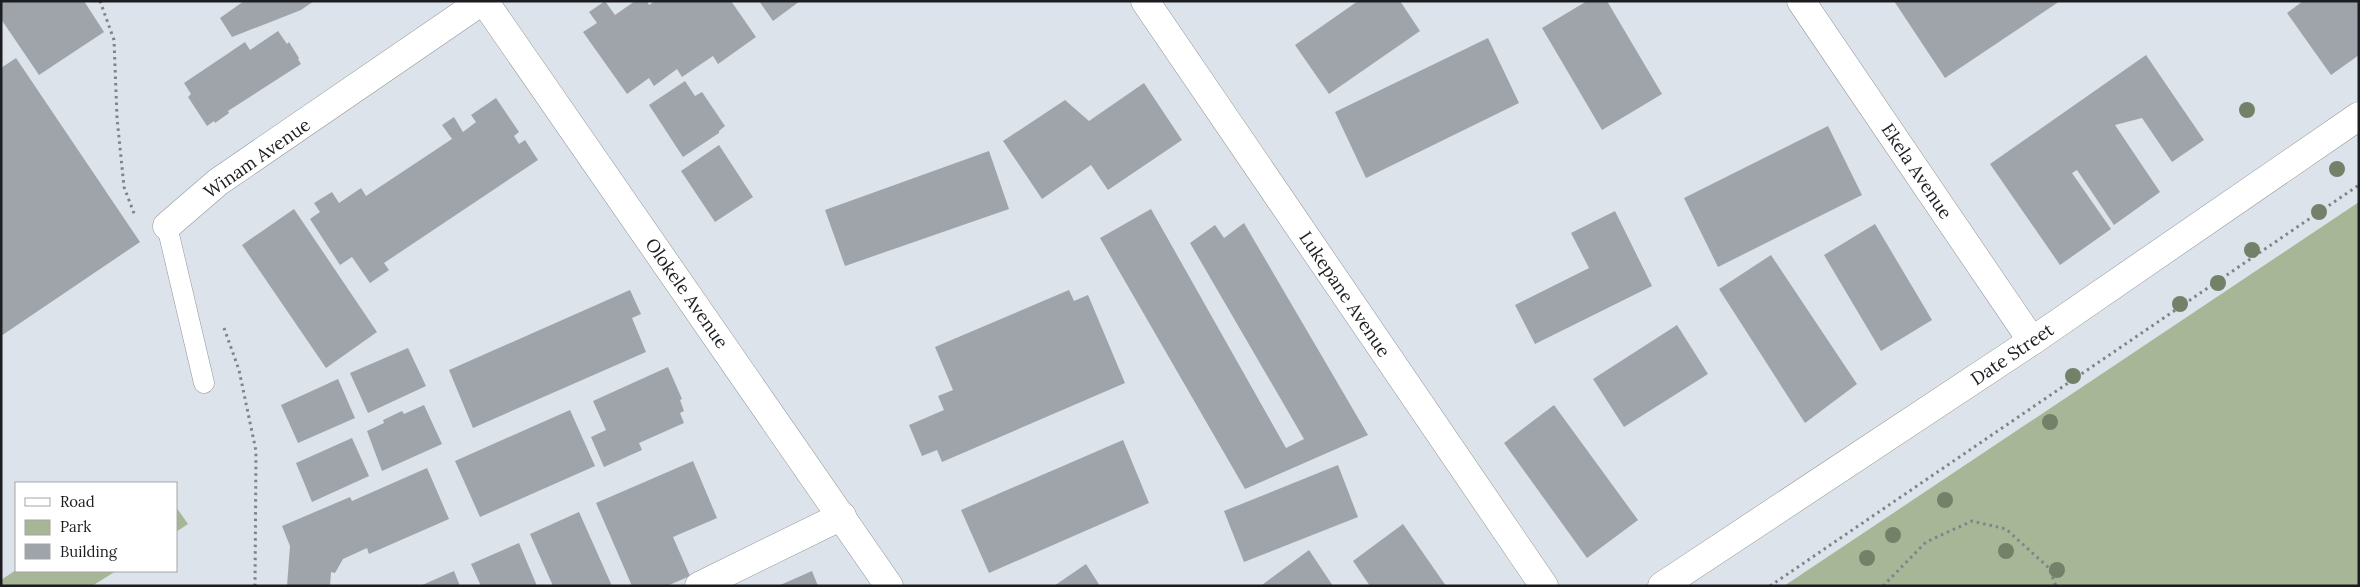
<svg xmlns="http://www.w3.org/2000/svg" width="2360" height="587" font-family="Lora,serif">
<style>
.green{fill:#a6b696}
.building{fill:#9fa4ab}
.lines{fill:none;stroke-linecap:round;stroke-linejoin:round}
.service-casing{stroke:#91969d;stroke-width:21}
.minor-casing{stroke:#91969d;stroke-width:29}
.tertiary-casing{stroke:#91969d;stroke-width:29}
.path{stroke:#808388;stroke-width:3;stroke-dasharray:2.5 4;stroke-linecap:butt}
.service{stroke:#fff;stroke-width:20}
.minor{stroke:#fff;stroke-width:28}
.tertiary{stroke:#fff;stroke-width:28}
.tree{fill:#738169}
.labels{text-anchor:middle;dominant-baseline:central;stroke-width:4.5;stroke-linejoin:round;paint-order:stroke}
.street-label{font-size:18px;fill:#1c1d20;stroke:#fff}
</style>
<rect width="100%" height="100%" fill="#dde3ea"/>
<g class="green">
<path d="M2359,202V586H1784Z"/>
<path d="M176,507L188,524L176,532Z"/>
<path d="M16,570V571H116L92,586H1V580Z"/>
</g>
<g class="building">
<path d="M1,1H84L104,32L39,75L1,19Z"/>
<path d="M244,1H314L301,10L232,37L220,18Z"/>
<path d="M605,1L615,15L635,1H647L649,5L655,1H731L756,37L718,64L713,56L682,77L677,69L654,86L649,78L627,94L583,32L597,23L589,12Z"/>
<path d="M759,1H800L773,21Z"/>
<path d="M1358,1H1400L1420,31L1329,94L1295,45Z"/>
<path d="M1587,1H1607L1662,94L1602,130L1542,28Z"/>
<path d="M1894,1H2060L1945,78Z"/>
<path d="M2303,1H2359V55L2331,75L2287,13Z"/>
<path d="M278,31L287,44L289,42L299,58L298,59L301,64L228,111L229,113L215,123L214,121L207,126L188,97L191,94L184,83L245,42L250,50Z"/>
<path d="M1488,38L1519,103L1366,178L1335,112Z"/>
<path d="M2146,55L2204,140L2172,162L2142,118L2115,125L2160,192L2114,225L2077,170L2072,173L2111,229L2060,265L1990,164Z"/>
<path d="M16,58L140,242L1,336V68Z"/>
<path d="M685,81L695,96L702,92L725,126L719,131V133L683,157L649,105Z"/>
<path d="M1144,83L1182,140L1108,190L1091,165L1042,199L1003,141L1065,100L1089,121Z"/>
<path d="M496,98L519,132L514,136L519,144L525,140L538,160L384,263L389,270L370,283L352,257L340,265L310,219L320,212L314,203L332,192L339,203L361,188L366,196L452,139L442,125L454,117L463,132L476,122L471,115Z"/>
<path d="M1828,126L1862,195L1718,267L1684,198Z"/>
<path d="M719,145L753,197L715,222L681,171Z"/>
<path d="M989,151L1009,209L845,266L825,210Z"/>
<path d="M294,209L377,332L326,368L242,245Z"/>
<path d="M1151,209L1286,448L1304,439L1190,243L1215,225L1224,238L1244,223L1368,435L1245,489L1100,238Z"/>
<path d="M1615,211L1652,286L1535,344L1515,305L1589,268L1571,233Z"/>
<path d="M1875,224L1932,320L1881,351L1824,255Z"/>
<path d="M1771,255L1857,384L1805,423L1719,289Z"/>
<path d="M630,290L641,314L632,318L646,352L473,428L449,370Z"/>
<path d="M1069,290L1074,301L1088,295L1125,383L942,462L937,450L922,456L909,425L944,410L938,396L953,390L935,347Z"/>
<path d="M1677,325L1708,374L1624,427L1593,379Z"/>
<path d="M408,348L426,386L368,413L350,373Z"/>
<path d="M668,367L682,399L680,400L684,411L680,413L684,423L639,443L642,450L604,467L591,437L606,430L593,401Z"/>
<path d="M338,379L355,418L298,443L281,405Z"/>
<path d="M424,405L442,444L382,471L367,431L384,423L383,420L402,411L404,414Z"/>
<path d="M1554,405L1638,520L1587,558L1504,443Z"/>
<path d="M570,410L595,466L480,517L455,461Z"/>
<path d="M352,438L369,476L312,502L296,463Z"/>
<path d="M1123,440L1149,503L989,573L961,510Z"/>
<path d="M693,461L717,518L673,537L690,576L667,586H632L596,503Z"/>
<path d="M1338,465L1358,517L1244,562L1224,511Z"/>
<path d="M427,468L449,519L369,554L367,548L343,559L335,573L331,572L330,586H287L290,546L282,526L350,497L352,501Z"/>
<path d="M579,512L612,586H553L530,534Z"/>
<path d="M1403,524L1446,586H1370L1353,561Z"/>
<path d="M519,543L537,586H481L471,564Z"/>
<path d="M1309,550L1333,586H1263L1262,585Z"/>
<path d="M1086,564L1100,586H1054Z"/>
<path d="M454,571L460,586H420Z"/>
<path d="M812,571L818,586H778Z"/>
</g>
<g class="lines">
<g class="service-casing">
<path id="service" d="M167,226L204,383"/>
</g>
<g class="minor-casing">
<g id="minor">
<path d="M484,1L889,586"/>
<path d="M1145,1L1544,586"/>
<path d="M1801,1L2032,341"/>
<path d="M167,226L218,182L482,1"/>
<path d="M699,586L842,516"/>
</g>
</g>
<g class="tertiary-casing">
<path id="tertiary" d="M1662,586L2032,341L2359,116"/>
</g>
<g class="path">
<path d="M100,1L114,40L117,118L124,187L135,216"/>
<path d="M224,328L239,370L256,451L255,586"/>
<path d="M1770,586L2359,185"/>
<path d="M1883,586L1926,542L1972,521L2006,529L2049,568L2056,586"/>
</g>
<use href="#service" class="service"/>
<use href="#minor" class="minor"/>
<use href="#tertiary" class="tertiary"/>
</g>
<g class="tree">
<circle cx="2247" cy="110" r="8"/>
<circle cx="2337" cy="169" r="8"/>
<circle cx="2319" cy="212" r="8"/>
<circle cx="2252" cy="250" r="8"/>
<circle cx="2218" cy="283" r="8"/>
<circle cx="2180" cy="304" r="8"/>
<circle cx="2073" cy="376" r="8"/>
<circle cx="2050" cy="422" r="8"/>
<circle cx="1945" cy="500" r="8"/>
<circle cx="1893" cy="535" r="8"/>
<circle cx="2006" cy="551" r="8"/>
<circle cx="1867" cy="558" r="8"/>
<circle cx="2057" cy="570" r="8"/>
</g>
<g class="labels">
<g class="street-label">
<text transform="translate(257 158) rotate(-35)">Winam Avenue</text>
<text transform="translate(1917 171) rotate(56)">Ekela Avenue</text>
<text transform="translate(687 293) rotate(55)">Olokele Avenue</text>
<text transform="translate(1345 294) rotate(56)">Lukepane Avenue</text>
<text transform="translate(2012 354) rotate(-34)">Date Street</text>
</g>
</g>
<rect width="2360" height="587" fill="none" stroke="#1c1d20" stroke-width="5"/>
<rect x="15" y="482" width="162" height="90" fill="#ffffff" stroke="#a4a5a6"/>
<rect x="25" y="498" width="25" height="8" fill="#ffffff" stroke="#a4a5a6"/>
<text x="60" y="507" font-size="15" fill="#1c1d20">Road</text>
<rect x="25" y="520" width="25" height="15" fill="#a6b696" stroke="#a4a5a6"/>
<text x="60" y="532" font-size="15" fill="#1c1d20">Park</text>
<rect x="25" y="544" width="25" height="15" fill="#9fa4ab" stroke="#a4a5a6"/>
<text x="60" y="557" font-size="15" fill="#1c1d20">Building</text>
</svg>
